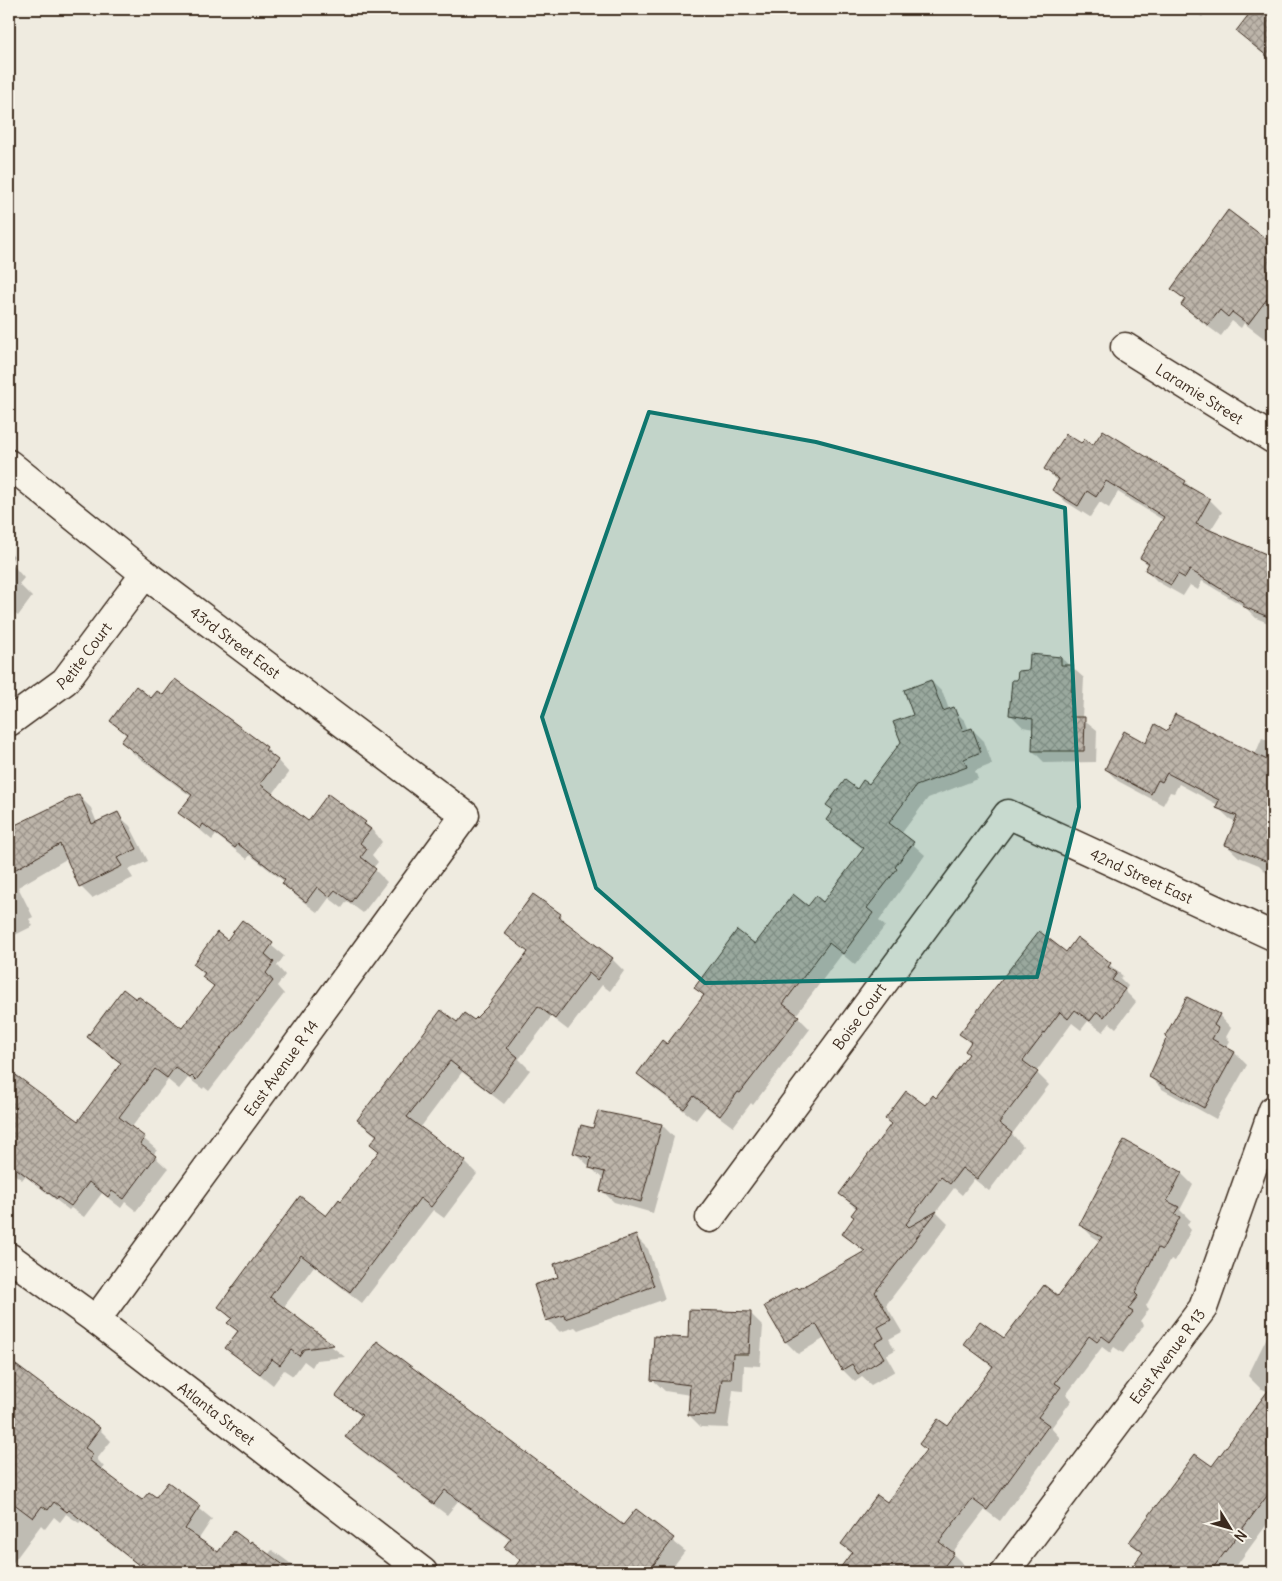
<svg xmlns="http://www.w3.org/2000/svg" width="1282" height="1581" font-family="Delius,sans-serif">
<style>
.shadow{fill:#0003}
.building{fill:url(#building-cross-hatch);stroke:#3b2a1e}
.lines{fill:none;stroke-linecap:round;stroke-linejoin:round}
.minor-casing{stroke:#3b2a1e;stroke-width:31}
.minor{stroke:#f7f3e8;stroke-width:28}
.marked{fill:#0f766e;fill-opacity:0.2;stroke:#0f766e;stroke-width:4;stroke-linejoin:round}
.labels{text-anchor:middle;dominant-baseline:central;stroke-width:4;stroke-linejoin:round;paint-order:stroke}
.street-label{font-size:15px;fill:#3b2a1e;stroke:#f7f3e8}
</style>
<defs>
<pattern id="building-cross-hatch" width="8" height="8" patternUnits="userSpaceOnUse" patternTransform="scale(1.25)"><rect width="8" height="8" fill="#bdb5aa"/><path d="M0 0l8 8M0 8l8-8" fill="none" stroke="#9b938a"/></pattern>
</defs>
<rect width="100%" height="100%" fill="#efebe0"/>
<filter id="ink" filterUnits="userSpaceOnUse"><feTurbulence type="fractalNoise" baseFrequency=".02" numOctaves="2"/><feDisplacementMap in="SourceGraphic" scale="10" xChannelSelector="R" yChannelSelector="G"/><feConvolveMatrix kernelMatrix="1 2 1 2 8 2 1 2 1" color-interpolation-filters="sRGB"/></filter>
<g filter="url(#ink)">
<g class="shadow">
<path d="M1192,9H1208L1202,17Z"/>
<path d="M1255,9H1273V62L1237,31Z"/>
<path d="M1229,212L1273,245V345L1244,323L1241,328L1232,321L1221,336L1195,317L1183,305L1185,301L1173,289Z"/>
<path d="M1103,432L1185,482L1195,491L1210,500L1222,512L1210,531L1265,555L1266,552L1271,554L1273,550V625L1256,618L1245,607L1202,581L1198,590L1190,585L1183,596L1158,582L1146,570L1149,566L1141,558L1163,520L1118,492L1109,508L1100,502L1090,517L1066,502L1053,490L1059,482L1046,469L1081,445L1093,447Z"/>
<path d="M9,551L14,556L10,562L24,578L19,584L32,597L18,616L9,610Z"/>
<path d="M1061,658L1084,678L1082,718L1097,730L1096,762L1045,763L1033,751L1034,729L1023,727L1011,715L1019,681L1030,671Z"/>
<path d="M931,681L943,693L949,710L953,709L965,721L969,730L972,729L984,741L992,764L975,771L978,779L928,798L901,834L925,855L879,921L885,926L855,965L842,954L796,1015L810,1029L753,1105L751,1103L733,1127L706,1107L696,1120L650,1085L638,1073L668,1046L705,997L696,988L809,907L824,904L864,850L827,820L857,791L869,786L902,742Z"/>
<path d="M152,700L266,748L289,773L272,795L309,823H365L377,835L382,842L372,855L378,862L373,868L387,882L363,913L347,901L342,908L329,898L318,913L296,896L284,884L285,882L250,855L247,859L216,835L212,840L180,813L192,797L134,754L122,742L127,736L111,721Z"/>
<path d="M1167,732L1255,755L1262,738L1273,742V875L1267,873L1259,865L1239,857L1226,845L1236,822L1230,819L1217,807L1218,805L1179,784L1174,793L1170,792L1163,805L1118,781L1106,769Z"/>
<path d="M79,796L91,808L97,823L117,814L130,826L148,861L128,870L133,878L92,898L80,886L68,858L18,887L33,917L29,919L33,926L9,938V830Z"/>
<path d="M560,915L571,928L612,959L624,971L610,991L602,985L568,1030L551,1017L519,1059L530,1070L504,1104L462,1072L420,1128L465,1162L477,1174L444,1218L433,1210L362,1303L314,1266L283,1308L345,1357L316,1360L312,1367L304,1361L293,1376L284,1370L273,1385L227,1348L239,1333L229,1323L232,1320L220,1307L341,1202L379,1152L372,1144L377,1137L358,1120L457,1024L475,1022L529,953L505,933Z"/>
<path d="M242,922L284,956L277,966L285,975L277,986L284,994L209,1091L204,1087L203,1089L188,1078L179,1089L168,1080L131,1128L157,1150L153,1155L168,1169L136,1211L125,1202L121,1208L102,1193L84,1217L71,1208L69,1210L25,1176L22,1180L9,1170V1071L78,1122L121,1064L89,1037L182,1030L214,987L195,964L227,941Z"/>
<path d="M1077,938L1123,976L1120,978L1128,986L1125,991L1136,1002L1116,1028L1110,1023L1103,1032L1088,1021L1081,1030L1072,1023L1036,1072L1049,1085L1012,1134L1023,1146L989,1191L974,1179L962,1195L954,1188L936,1212L948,1224L886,1305L902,1332L889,1339L895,1350L886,1355L895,1371L871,1385L862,1377L855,1382L843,1370L825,1338L798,1354L786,1342L765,1306L799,1291L865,1253L843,1233L855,1218L857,1209L840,1194L925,1107L936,1099L970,1055L971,1044L961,1034L1066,954Z"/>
<path d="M1219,1015L1231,1028L1226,1037L1230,1041L1226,1048L1235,1053L1247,1065L1216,1119L1162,1089L1150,1077Z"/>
<path d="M599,1112L662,1125L674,1137L653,1213L614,1202L601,1190L604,1180L575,1153L594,1130Z"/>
<path d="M1181,1173L1193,1185L1180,1210L1190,1220L1187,1225L1191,1230L1175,1261L1171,1259L1146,1306L1149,1309L1140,1321L1144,1325L1123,1353L1114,1347L1110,1353L1102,1347L1066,1395L1072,1400L1051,1428L1060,1438L1000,1521L985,1510L952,1553L965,1566L962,1572H850L843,1566L852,1554L842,1544L887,1504L993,1368L965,1344L1004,1340L1058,1297L1100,1241L1092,1236L1080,1224Z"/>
<path d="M636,1237L648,1249L665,1299L578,1330L575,1327L560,1332L548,1320L560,1277Z"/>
<path d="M751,1314L763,1326L760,1366L744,1365L743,1391L733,1390L728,1428L701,1427L689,1415L690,1395L665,1391L652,1379L689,1339Z"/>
<path d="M1273,1332V1516L1234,1569L1238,1572H1130L1143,1554L1131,1542L1212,1468L1269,1392L1260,1388L1248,1376L1267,1337L1270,1339Z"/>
<path d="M9,1359L99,1429L111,1441L97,1459L104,1467L101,1471L143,1502L157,1499L168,1483L212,1519L198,1540L218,1554L268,1555L272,1550L302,1572H147L81,1521L79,1523L66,1514L60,1522L54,1517L45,1529L41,1525L9,1568V1488L24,1467L9,1456Z"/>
<path d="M338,1396L624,1527L636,1511L685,1551L669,1572H521L516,1567L521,1561L506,1547L511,1540L458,1501L447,1515L359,1449L347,1437L362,1417Z"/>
</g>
<g class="building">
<path d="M1253,9H1273V61L1236,31Z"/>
<path d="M1228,210L1273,244V291L1248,324L1232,312L1228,317L1220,310L1208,325L1181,305L1185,299L1171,289Z"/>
<path d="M1103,430L1186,481L1184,484L1210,499L1196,524L1273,557V619L1242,606L1244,603L1190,570L1185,578L1178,574L1171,585L1145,570L1149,563L1140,558L1164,517L1106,481L1096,497L1087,491L1078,506L1052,490L1059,479L1044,469L1066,434L1081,443L1085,439L1093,445Z"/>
<path d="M1030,654L1061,657V665H1073L1070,717H1085L1084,751H1032L1033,719L1009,715L1012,680H1017L1018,671L1029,670Z"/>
<path d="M175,679L267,747L265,750L278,760L260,784L308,821L328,794L366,822L364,824L371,829L360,843L367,849L361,857L376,869L351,902L335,890L329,897L317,887L306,902L282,884L285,880L238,844L235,848L203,824L200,829L178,813L192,795L121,742L127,734L110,721L136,686L151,698L157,691L163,695Z"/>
<path d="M931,680L943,711L954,707L963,731L972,728L981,752L964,759L967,767L916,786L889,823L914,842L895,867L897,869L867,908L873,913L843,954L829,943L783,1004L799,1016L740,1093L738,1092L720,1116L694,1096L684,1109L637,1074L662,1040L667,1044L704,995L694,988L737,930L755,944L793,894L808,906L816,896L823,902L864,848L826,820L833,810L826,805L845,780L857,789L863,780L869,784L901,742L893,722L913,715L904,690Z"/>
<path d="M1175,714L1273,763V864L1225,845L1237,816L1216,808L1219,800L1167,773L1162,782L1158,780L1151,794L1105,769L1124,731L1146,743L1155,724L1167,731Z"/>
<path d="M79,794L92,824L118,812L137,849L117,858L122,866L79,887L60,844L9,873V828Z"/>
<path d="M533,894L561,914L559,917L613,958L597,980L589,973L555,1019L538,1006L507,1048L518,1057L491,1093L450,1061L407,1117L466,1161L431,1207L420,1198L350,1292L301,1255L270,1297L334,1345L304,1349L299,1356L291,1350L280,1365L272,1359L260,1374L225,1348L238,1331L227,1323L232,1318L218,1307L300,1196L326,1216L339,1199L341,1201L379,1151L370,1144L377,1135L357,1120L441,1010L457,1022L464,1013L474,1020L487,1007L528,952L504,933Z"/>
<path d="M242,920L273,943L265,954L274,962L266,973L273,981L196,1080L192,1076L190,1078L175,1067L167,1078L155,1069L119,1117L145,1137L140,1144L156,1156L124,1199L112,1191L108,1197L89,1182L71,1206L58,1197L57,1199L9,1163V1070L78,1121L121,1063L87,1037L123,989L136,999L138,996L182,1028L214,986L202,977L205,973L193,964L217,932L227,940Z"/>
<path d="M1039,931L1066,952L1077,937L1111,963L1108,967L1117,973L1112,980L1125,989L1104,1017L1097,1012L1090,1021L1075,1010L1068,1019L1060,1012L1023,1061L1038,1072L999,1123L1012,1133L977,1179L962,1168L950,1184L941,1177L906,1224L909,1227L937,1211L875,1292L891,1320L878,1327L884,1338L875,1343L884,1358L858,1374L852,1364L842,1370L816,1324L785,1342L764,1306L797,1287L799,1289L865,1251L842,1234L854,1217L851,1215L857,1207L839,1194L891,1124L885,1119L906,1091L925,1105L933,1095L936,1098L969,1054L965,1051L971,1042L959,1034Z"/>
<path d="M1187,997L1220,1014L1214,1025L1218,1028L1212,1039L1235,1052L1204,1108L1149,1077L1167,1037L1165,1036Z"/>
<path d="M598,1111L662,1124L641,1202L600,1191L605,1172L589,1168L591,1158L573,1153L581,1125L593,1128Z"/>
<path d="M1124,1140L1182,1172L1167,1201L1179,1207L1174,1214L1180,1217L1162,1250L1158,1248L1135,1293L1138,1296L1128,1309L1133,1312L1110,1342L1102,1336L1097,1342L1089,1336L1055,1383L1061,1387L1038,1417L1049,1425L987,1510L972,1499L939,1542L954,1553L940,1572H837L852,1552L841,1544L877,1495L887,1502L926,1450L919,1444L938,1419L948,1426L993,1366L963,1344L980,1321L1004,1338L1044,1285L1058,1296L1102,1237L1079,1225Z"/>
<path d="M636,1235L654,1286L565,1319L564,1315L546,1321L534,1285L558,1277L554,1264Z"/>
<path d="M689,1310L751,1312L749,1354H733L731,1379H722L716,1416L688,1415L690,1385L651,1380L654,1336L688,1338Z"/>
<path d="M377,1341L623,1525L636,1509L674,1538L648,1572H511L520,1560L504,1547L511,1538L445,1490L434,1504L345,1437L362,1415L336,1396Z"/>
<path d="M9,1360L100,1428L85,1448L93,1454L89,1460L142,1500L149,1492L156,1497L168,1482L200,1506L185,1529L218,1552L234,1531L250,1543L251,1541L293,1572H153L142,1563L140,1566L69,1510L67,1512L54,1502L48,1510L42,1506L33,1518L9,1500Z"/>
<path d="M1273,1384V1488L1210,1572H1128L1143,1552L1129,1542L1195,1454L1212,1466Z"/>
</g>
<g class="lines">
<g class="minor-casing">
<g id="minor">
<path id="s1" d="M1125,347L1273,439"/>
<path id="s2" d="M9,464L145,574L465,815L96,1320"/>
<path id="s3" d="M9,722L65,681L145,574"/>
<path id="s4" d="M710,1218L1008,814L1273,936"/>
<path id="s5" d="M9,1257L96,1320L423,1572"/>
<path id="s6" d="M1005,1572L1203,1308L1273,1110"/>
</g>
</g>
<use href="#minor" class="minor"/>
</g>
</g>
<path class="marked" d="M649,412L816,442L1065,508L1079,807L1037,977L705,983L596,888L542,717Z"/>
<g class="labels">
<g class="street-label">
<text stroke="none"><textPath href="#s1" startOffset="88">Laramie Street</textPath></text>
<text stroke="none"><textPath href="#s2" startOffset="288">43rd Street East</textPath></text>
<text stroke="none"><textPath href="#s3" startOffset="101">Petite Court</textPath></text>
<text stroke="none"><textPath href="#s4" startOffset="649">42nd Street East</textPath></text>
<text stroke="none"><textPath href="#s4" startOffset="251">Boise Court</textPath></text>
<text transform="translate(281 1068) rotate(-54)">East Avenue R 14</text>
<text stroke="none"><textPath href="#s6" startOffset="270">East Avenue R 13</textPath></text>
<text stroke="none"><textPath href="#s5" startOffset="260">Atlanta Street</textPath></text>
</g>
</g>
<rect width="1282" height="1581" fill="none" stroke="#f7f3e8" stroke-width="30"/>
<rect x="15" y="15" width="1252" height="1551" fill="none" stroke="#3b2a1e" stroke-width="2" filter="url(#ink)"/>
<g transform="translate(1230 1528) rotate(127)" stroke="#f7f3e8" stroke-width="4" paint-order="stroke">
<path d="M0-4L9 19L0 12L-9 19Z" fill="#3b2a1e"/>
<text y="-8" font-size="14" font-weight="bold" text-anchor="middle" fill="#3b2a1e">N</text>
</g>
</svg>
